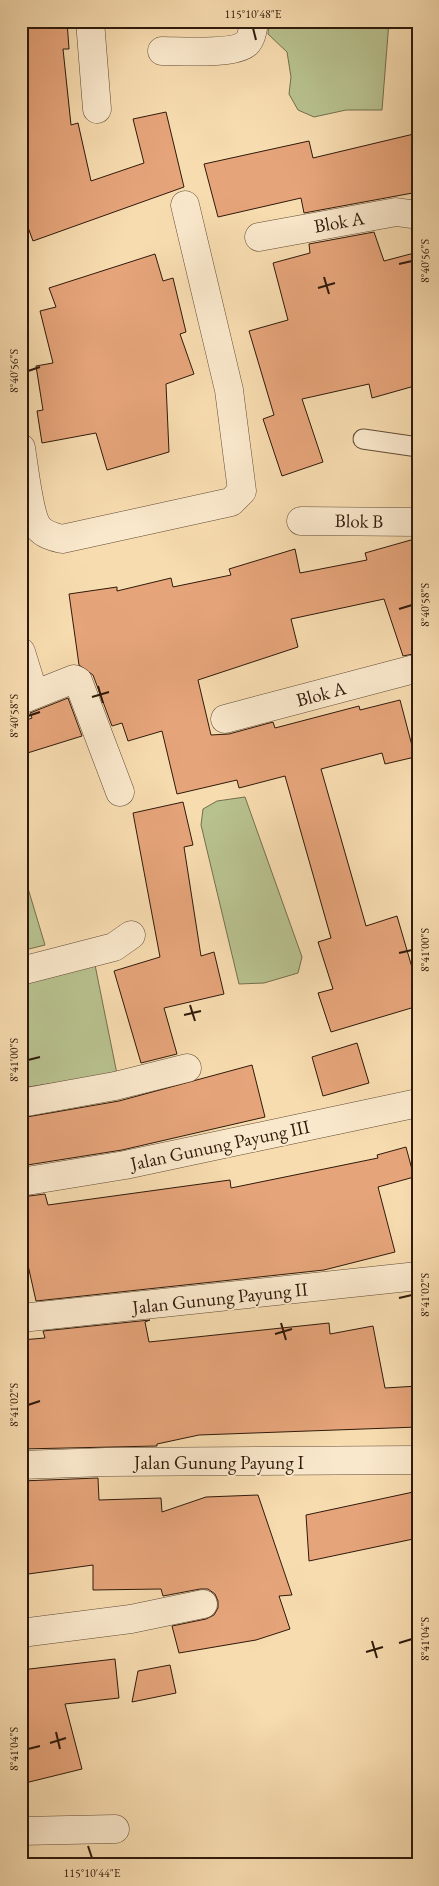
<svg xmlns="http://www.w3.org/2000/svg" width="439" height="1886" font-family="'EB Garamond',serif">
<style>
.green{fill:#b8c28f;stroke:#746e4d}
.building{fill:#e6a47a;stroke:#2f1a0b}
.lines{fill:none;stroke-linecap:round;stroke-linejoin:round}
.lane-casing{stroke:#614a34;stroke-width:21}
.street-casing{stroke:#614a34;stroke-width:29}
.lane{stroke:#fae8cc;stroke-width:19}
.street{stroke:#fae8cc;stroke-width:28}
.ticks{fill:none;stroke:#2f1a0b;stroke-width:2}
.labels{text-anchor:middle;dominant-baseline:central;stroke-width:4;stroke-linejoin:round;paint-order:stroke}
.street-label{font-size:19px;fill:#2f1a0b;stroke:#fae8cc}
.neatline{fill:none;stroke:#2f1a0b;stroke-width:2}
.ticks-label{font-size:12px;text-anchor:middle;fill:#2f1a0b}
</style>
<rect width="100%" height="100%" fill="#f7dcb0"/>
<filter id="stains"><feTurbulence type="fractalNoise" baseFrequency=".004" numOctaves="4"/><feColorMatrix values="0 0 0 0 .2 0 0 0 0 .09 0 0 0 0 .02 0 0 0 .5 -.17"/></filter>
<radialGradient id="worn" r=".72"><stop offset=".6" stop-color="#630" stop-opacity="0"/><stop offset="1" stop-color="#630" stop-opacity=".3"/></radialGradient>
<g class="green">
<path d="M269,21H389L382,110H346L314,117L298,110L289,94L291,77L287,52L268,34Z"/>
<path d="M245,797L302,957L298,973L264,983L239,984L201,825L203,809L217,801Z"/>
<path d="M21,865L45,945L21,951Z"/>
<path d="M94,960L117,1074L21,1088V974Z"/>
</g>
<g class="building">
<path d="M24,21H67L69,49H63L71,125L78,123L91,181L144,163L133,119L166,112L184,187L33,241L26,222H21V61L26,60Z"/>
<path d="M418,133V192L304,213L301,198L218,217L204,164L309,141L313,158Z"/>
<path d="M374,232L384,261L418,252V385L372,398L369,384L302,399L323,462L282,476L263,419L274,415L249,331L288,320L273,263L310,253L309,244Z"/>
<path d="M155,254L163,281L173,278L186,332L180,334L194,374L166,384L169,452L107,470L96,433L42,443L37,411L43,410L36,366L53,363L40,311L56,307L49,288Z"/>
<path d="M418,538V653L403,656L384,599L291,619L298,647L198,680L211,735L229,734L273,722L275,728L359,706L360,710L400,700L415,757L385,764L382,753L321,769L366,926L397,916L418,988V1006L331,1032L318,993L333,989L318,942L331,938L285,776L239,788L237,780L177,794L162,731L128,741L122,723L112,726L93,675L79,665L69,594L117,587V591L171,578L173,587L231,575L229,569L295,549L300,573L367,560L365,553Z"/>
<path d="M68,698L82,736L21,755V722L32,718L30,713Z"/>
<path d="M183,802L193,845L184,847L201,956L214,952L224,994L164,1008L177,1054L141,1063L114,971L160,957L133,813Z"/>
<path d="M357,1043L369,1083L323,1096L312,1057Z"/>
<path d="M252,1065L265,1117L122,1150L21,1166V1118L119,1101Z"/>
<path d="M406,1147L414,1177L378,1187L395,1252L324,1270L36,1301L21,1234V1197L45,1194L48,1205L230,1180L231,1188L378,1158L377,1155Z"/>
<path d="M150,1320L145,1322L149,1342L329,1323L330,1334L373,1326L385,1388L418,1386V1427L199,1435L157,1444V1446L21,1449V1340L45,1338L43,1331Z"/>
<path d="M98,1478L99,1500L161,1498L162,1512L206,1497L258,1495L292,1595L279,1596L290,1629L256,1640L179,1653L172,1626L206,1619L214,1615L218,1608V1601L215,1594L208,1589H200L163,1596L161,1589L93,1590V1565L21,1575V1481Z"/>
<path d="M418,1491V1538L309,1561L306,1515Z"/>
<path d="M115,1659L119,1698L65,1704L82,1769L21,1784V1670Z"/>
<path d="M170,1665L176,1693L132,1702L138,1671Z"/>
</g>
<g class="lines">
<g class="lane-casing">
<path id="lane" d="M363,439L418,447"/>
</g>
<g class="street-casing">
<g id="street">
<path d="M90,21L97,109"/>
<path d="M162,51C180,51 235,55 247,43C252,38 253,28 254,21"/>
<path d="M259,237L396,212L418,215"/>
<path d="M21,448C24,465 29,515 38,527C44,535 54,537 62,539L231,502L242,491L229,390L185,205"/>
<path d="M301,521L418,522"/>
<path d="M21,652L34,694"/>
<path d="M21,700L74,679L78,681L120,792"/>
<path d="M225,719L418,668"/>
<path d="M21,971L114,947L131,935"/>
<path d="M21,1103L115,1086L187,1068"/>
<path d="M21,1182L125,1165L418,1103"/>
<path d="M21,1318L418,1276"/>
<path d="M21,1465L106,1462L418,1460"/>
<path d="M21,1633L131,1619L203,1604"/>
<path d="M21,1831L115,1829"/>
</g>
</g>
<use href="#lane" class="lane"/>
<use href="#street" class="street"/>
</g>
<path class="ticks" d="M253,28L256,40M399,264L412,261M324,277L329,294M318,288L335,283M28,371L40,367M399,609L412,605M98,686L103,703M92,697L109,692M28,716L40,712M399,953L412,950M190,1005L195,1021M184,1015L201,1011M28,1060L40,1057M399,1298L412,1295M281,1323L286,1340M275,1334L292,1329M28,1405L40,1401M372,1641L377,1658M399,1643L412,1639M366,1652L383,1647M56,1732L60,1749M50,1743L66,1738M28,1749L40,1746M88,1846L92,1858"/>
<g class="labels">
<g class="street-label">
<text transform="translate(339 222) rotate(-10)">Blok A</text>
<text transform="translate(359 521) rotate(1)">Blok B</text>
<text transform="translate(321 694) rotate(-15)">Blok A</text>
<text transform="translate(220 1145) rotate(-12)">Jalan Gunung Payung III</text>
<text transform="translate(220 1298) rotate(-6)">Jalan Gunung Payung II</text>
<text x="219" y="1462">Jalan Gunung Payung I</text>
</g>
</g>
<rect width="439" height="1886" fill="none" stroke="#f7dcb0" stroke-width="55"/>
<rect x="28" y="28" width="384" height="1830" class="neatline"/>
<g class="ticks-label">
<text x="253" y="18">115°10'48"E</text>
<text transform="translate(425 261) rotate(-90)" y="4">8°40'56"S</text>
<text transform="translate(14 371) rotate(-90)" y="4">8°40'56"S</text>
<text transform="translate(425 605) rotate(-90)" y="4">8°40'58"S</text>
<text transform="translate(14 716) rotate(-90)" y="4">8°40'58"S</text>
<text transform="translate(425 950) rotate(-90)" y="4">8°41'00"S</text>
<text transform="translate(14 1060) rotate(-90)" y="4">8°41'00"S</text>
<text transform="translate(425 1295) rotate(-90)" y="4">8°41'02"S</text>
<text transform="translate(14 1405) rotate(-90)" y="4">8°41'02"S</text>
<text transform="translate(425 1639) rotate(-90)" y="4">8°41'04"S</text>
<text transform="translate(14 1749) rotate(-90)" y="4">8°41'04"S</text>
<text x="92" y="1877">115°10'44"E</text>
</g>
<rect width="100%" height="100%" filter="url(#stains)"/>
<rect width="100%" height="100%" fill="url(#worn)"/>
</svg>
